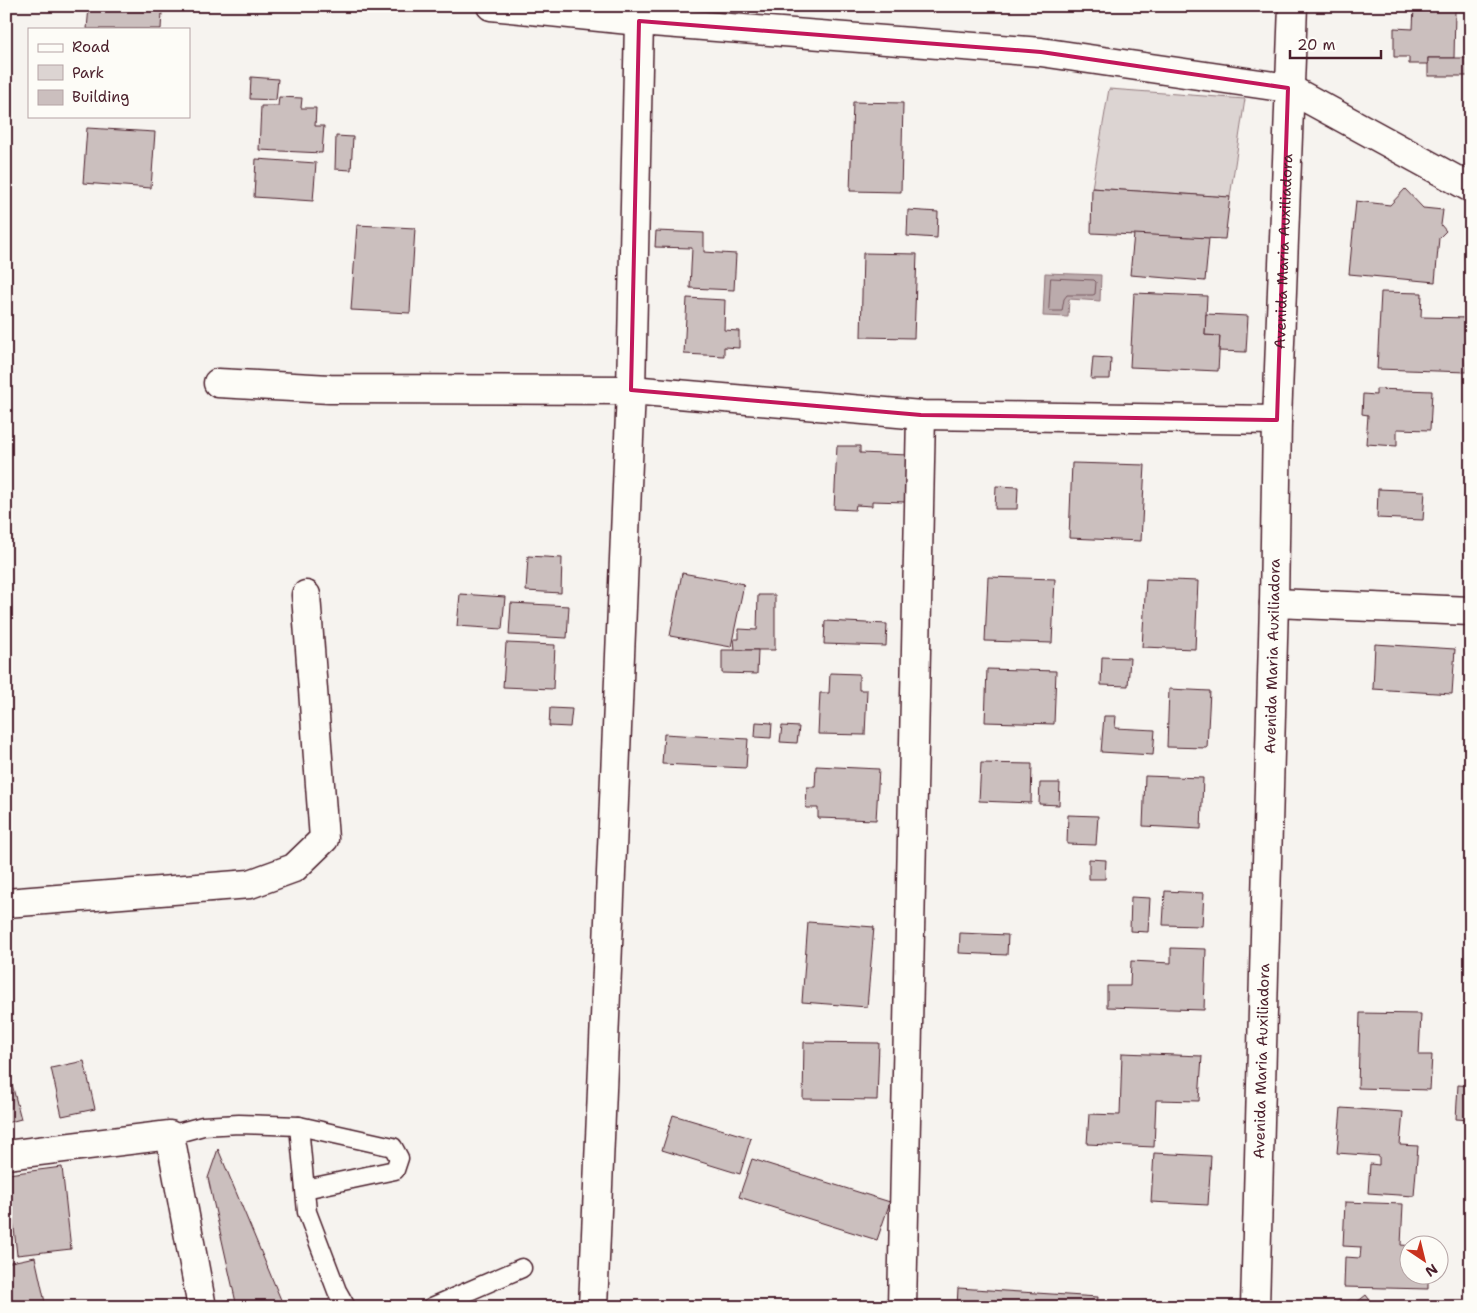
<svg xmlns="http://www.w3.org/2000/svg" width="1477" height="1313" font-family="'Shantell Sans',sans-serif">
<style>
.green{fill:#dcd4d2;stroke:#937a7e}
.water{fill:#bbabac;stroke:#8e7378}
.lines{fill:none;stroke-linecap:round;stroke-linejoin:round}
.shore{stroke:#77575f;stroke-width:1}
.building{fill:#cbbfbe;stroke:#4a1f2b}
.lane-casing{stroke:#4a1f2b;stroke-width:21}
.street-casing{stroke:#4a1f2b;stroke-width:31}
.secondary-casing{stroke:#4a1f2b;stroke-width:31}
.lane{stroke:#fdfcf7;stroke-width:18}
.street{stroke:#fdfcf7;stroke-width:28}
.secondary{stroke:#fdfcf7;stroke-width:28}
.marked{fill:none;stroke:#c2185b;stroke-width:4;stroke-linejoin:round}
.labels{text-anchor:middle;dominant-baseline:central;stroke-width:4;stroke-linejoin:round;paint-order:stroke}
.street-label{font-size:15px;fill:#4a1f2b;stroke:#fdfcf7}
</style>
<rect width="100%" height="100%" fill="#f6f3ef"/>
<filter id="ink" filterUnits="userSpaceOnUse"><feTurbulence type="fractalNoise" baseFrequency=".02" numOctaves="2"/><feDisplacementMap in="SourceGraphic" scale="10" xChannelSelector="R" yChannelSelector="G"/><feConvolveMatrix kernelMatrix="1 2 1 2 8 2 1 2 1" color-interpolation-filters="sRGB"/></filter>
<g filter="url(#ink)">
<path class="green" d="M1109,89L1245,99L1230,197L1092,188Z"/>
<path class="water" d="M1045,273L1101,275L1100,301L1069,299L1068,317L1043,316Z"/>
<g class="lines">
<path class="shore" d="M1051,278L1094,280L1096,282L1095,294L1093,295H1067L1064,299L1062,311H1050L1049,309Z"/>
</g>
<g class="building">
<path d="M1414,6H1467V11H1455L1454,58H1428V64H1409V57H1394V28L1413,29Z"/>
<path d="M89,7L162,12L161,29H87Z"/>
<rect x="1428" y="58" width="43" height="18"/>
<path d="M251,77L278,79L276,100L250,99Z"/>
<path d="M279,97L302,98L301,108H316L315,126H324L322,153L259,150L261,106H278Z"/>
<path d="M853,102L903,103L901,192L850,191Z"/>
<path d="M87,128L155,132L151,188L83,183Z"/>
<path d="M336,136L353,137L351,170L335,169Z"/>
<path d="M256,159L316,163L313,201L254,197Z"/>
<path d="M1092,188L1230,197L1225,239L1091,233Z"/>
<path d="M1405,189L1423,208L1443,210L1441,225L1446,231L1439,238L1435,282L1349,274L1356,201L1390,205Z"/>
<path d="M908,210L938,212L937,238L907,236Z"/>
<path d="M357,225L415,228L410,313L351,310Z"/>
<path d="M656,231L704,233V252L736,254L734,290L690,288L692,248L655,247Z"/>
<path d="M1134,234L1209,238L1205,281L1130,275Z"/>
<path d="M863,253L917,254L914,338L861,337Z"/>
<path d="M1381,292L1422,293L1421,317L1469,318L1467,372L1377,369Z"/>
<path d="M1134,293L1207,296L1205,335L1220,336L1218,371L1130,367Z"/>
<path d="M687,298L725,300L724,330L739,331V348L724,347V356L684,354Z"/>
<path d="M1206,314L1248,316L1246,352L1219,351L1220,336L1205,335Z"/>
<path d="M1093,357L1111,358L1110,379H1091Z"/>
<path d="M1376,389L1432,391L1430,430L1397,429V446L1366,444L1368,415L1362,414L1363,394L1376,395Z"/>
<path d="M837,446H860V453L908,455L905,502L872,501V506L856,505L855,510L834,509Z"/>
<path d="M1072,463L1145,465L1141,541L1069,538Z"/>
<path d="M996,486L1018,487L1017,509H995Z"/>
<path d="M1378,489L1425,491L1423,520L1377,518Z"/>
<path d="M528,556L562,558L561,593L526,591Z"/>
<path d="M682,573L744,584L731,647L670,636Z"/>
<path d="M988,577L1055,579L1052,643L985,641Z"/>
<path d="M1146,579L1198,581L1195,649L1142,647Z"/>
<path d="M460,594L505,597L502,629L457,626Z"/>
<path d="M758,595H775V650H735L734,639H739V629L757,630Z"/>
<path d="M511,603L569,606L567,638L509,635Z"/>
<path d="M825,621L887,624L886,646L824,644Z"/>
<path d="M506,643L555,645L553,689L503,687Z"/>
<path d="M1375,644L1455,649L1452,694L1373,689Z"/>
<path d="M722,650H758L757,674L722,673Z"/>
<path d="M1102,657L1130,658L1128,686L1101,685Z"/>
<path d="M987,669L1056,671L1054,724L985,722Z"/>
<path d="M830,673L859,674V690H867L865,735L818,734L820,693H829Z"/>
<path d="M1169,689L1210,691L1207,748L1167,747Z"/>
<path d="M550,708L572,709L570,727L549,726Z"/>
<path d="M1104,716H1116L1115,728L1155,730L1153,755L1101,752Z"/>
<path d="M756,722L772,723L771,738L755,737Z"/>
<path d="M782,726L799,727L797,743L780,742Z"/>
<path d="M664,734L748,739L746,768L662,764Z"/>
<path d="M981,763L1032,764L1031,803L979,801Z"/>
<path d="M816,766L879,769L876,820L818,818V808H806L807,787H815Z"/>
<path d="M1145,776L1203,778L1201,829L1143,826Z"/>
<path d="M1040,783H1060L1059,805L1039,804Z"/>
<path d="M1068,815L1098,816L1096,845L1067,844Z"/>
<path d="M1089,859L1106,860L1105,879H1089Z"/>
<path d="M1165,891L1204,893L1202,926L1163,925Z"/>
<path d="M1131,897L1150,898L1148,932L1130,931Z"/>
<path d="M808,922L874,927L867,1007L802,1002Z"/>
<path d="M960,933L1008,935L1007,955L959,953Z"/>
<path d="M1171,948L1206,949L1204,1010L1107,1007V986H1130L1131,961L1171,963Z"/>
<path d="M1360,1013L1421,1014L1419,1055H1432L1430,1090L1358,1088Z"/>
<path d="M804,1042L879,1043L877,1100L803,1099Z"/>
<path d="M1122,1053L1202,1056L1199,1101L1156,1100L1154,1147L1087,1144L1089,1114L1120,1115Z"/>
<path d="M6,1061L21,1119L6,1123Z"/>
<path d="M84,1061L95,1109L62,1116L51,1068Z"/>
<path d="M1458,1085L1471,1086V1120L1456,1119Z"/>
<path d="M1341,1108L1403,1112L1400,1145L1418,1146L1414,1196L1368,1193L1370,1164L1379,1165V1156L1337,1153Z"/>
<path d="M673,1115L751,1138L740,1174L662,1150Z"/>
<path d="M218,1149L284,1307H237L208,1178Z"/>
<path d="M1154,1153L1211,1156L1208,1205L1151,1202Z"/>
<path d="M752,1159L890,1202L877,1240L739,1197Z"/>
<path d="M62,1167L71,1249L17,1255L8,1174Z"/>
<path d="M1345,1202L1403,1204L1401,1245L1413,1246H1410V1276H1428V1289L1344,1287L1345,1257L1360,1258L1361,1247L1343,1246Z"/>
<path d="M35,1257L46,1307H6V1263Z"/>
<path d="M958,1288L1098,1297L1097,1307H957Z"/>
<path d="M1366,1295L1375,1307H1351Z"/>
</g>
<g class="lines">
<g class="lane-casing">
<g id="lane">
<path d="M299,1126L307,1212L337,1291L346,1307"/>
<path d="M170,1135L203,1126L239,1124L299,1126L393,1147L399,1158L395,1170L305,1189"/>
<path d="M432,1307L522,1268"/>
</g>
</g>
<g class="street-casing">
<g id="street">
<path d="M491,6L639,21L1041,52L1288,88L1471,188"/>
<path d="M218,383L330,389L631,390L921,415L1277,420"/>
<path d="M1274,603L1471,611"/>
<path d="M6,903L250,884L294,868L324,839L306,595"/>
<path d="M6,1155L170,1135L202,1307"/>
<path d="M593,1307L631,390L639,21"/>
<path d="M902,1307L921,415"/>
</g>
</g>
<g class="secondary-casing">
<g id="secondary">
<path id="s1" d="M1255,1307L1274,603L1277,420L1293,6"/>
</g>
</g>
<use href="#lane" class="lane"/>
<use href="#street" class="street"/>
<use href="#secondary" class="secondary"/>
</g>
</g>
<path class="marked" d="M639,21L1041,52L1288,88L1277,420L921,415L631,390Z"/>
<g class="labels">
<g class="street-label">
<text stroke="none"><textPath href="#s1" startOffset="1056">Avenida Maria Auxiliadora</textPath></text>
<text stroke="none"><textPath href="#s1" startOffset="651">Avenida Maria Auxiliadora</textPath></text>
<text stroke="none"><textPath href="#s1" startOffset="246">Avenida Maria Auxiliadora</textPath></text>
</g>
</g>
<rect width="1477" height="1313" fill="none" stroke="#fdfcf7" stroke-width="25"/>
<rect x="12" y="12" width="1452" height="1288" fill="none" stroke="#4a1f2b" stroke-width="2" filter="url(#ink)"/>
<rect x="28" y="28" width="162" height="90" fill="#fdfcf7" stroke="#b5a4a5"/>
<rect x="38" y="44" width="25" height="8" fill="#fdfcf7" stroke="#b5a4a5"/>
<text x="72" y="52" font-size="15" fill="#4a1f2b">Road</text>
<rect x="38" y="65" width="25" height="15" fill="#dcd4d2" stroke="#b5a4a5"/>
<text x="72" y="78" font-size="15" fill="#4a1f2b">Park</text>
<rect x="38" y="90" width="25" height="15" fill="#cbbfbe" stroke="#b5a4a5"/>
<text x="72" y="102" font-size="15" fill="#4a1f2b">Building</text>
<g transform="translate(1424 1260) rotate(145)"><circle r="24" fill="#fdfcf7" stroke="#b5a4a5"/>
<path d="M0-4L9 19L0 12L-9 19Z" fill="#c8321e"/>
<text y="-8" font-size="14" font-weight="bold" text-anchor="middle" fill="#4a1f2b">N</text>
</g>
<path d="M1290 50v8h91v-8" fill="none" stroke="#4a1f2b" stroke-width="2.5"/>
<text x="1297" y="50" font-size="15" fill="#4a1f2b" stroke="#fdfcf7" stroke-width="4" paint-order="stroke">20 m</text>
</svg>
